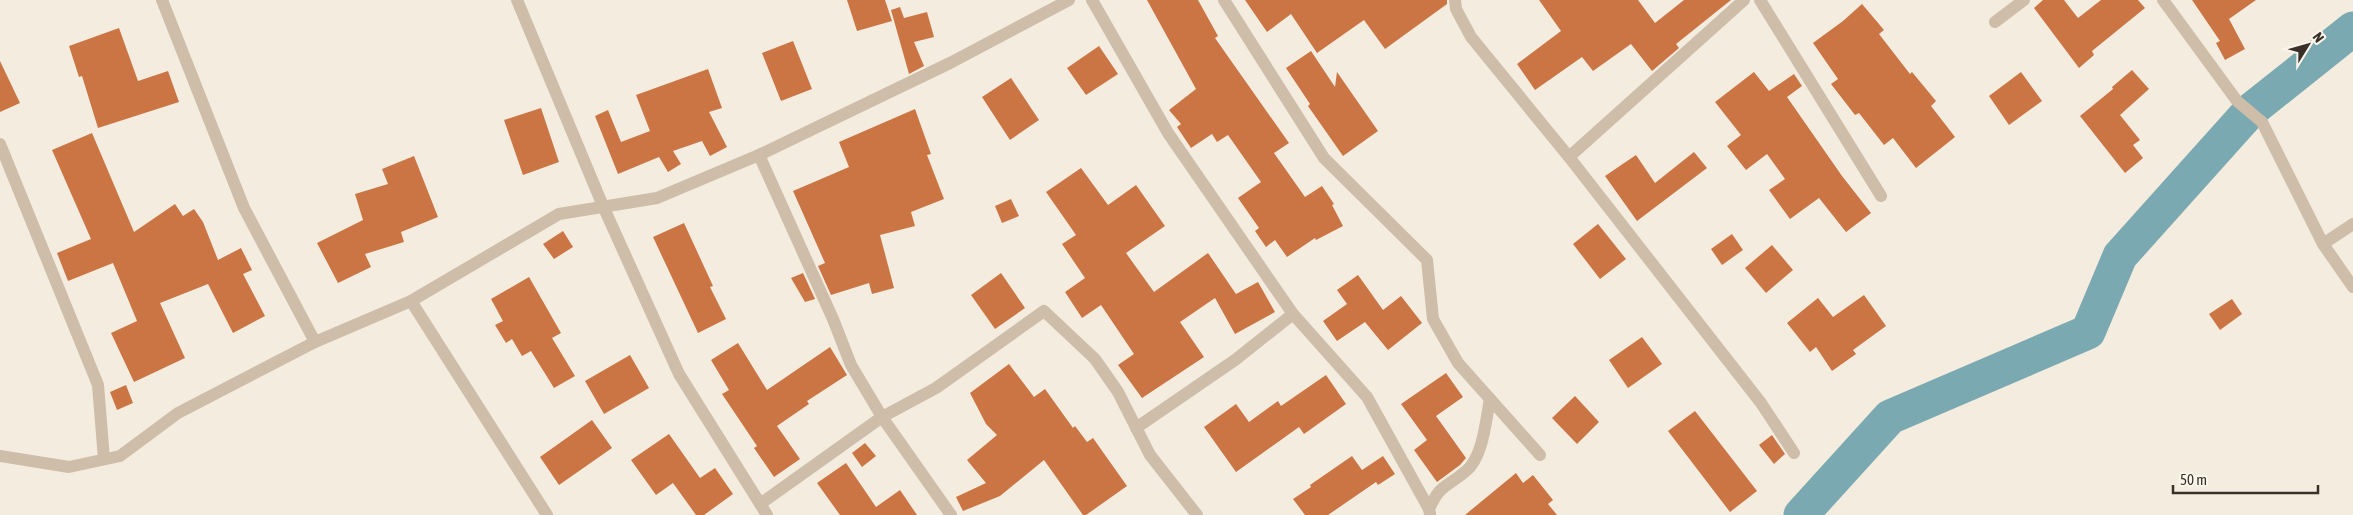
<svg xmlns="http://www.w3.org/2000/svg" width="2353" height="515" font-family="'Asap Condensed',sans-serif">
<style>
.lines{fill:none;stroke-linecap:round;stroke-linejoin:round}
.river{stroke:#7ba9b2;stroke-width:35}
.building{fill:#cb7545}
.minor{stroke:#cdbda9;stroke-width:12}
</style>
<rect width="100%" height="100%" fill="#f4ecde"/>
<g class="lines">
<path class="river" d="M1801,515L1890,417L2088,332L2120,256L2250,111L2353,29"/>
</g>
<g class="building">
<path d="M847,0H885L892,21L857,31Z"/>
<path d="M1147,0H1198L1218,36L1215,38L1289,143L1274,153L1305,197L1322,186L1334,204L1332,205L1343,226L1316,240L1315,238L1287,257L1275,240L1266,247L1255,231L1259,228L1238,198L1261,182L1228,135L1217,142L1212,134L1191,148L1177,127L1181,124L1169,110L1196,89Z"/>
<path d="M1245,0H1447V4L1385,49L1364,20L1317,53L1291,14L1267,32Z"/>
<path d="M1539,0H1638L1655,23L1684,0H1731L1676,44L1679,48L1652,71L1631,44L1593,71L1582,57L1535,90L1517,64L1561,31Z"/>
<path d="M2043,0H2064L2078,18L2101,0H2138L2145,8L2092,51L2094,55L2079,68L2034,8Z"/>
<path d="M2192,0H2256L2229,19L2245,49L2225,60L2216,43L2220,41Z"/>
<path d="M1862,4L1884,30L1879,34L1910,74L1912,72L1936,101L1931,106L1955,137L1916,168L1893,138L1884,145L1859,113L1855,115L1831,84L1838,79L1813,43L1843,21Z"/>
<path d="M900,7L904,18L927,12L934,37L914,42L924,66L909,74L891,10Z"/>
<path d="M119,28L138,81L168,71L179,102L98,128L82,76L79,77L69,46Z"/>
<path d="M793,41L812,89L781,101L762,53Z"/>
<path d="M1099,46L1118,74L1086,95L1067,68Z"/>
<path d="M1311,51L1335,87L1337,72L1378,131L1343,156L1308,106L1310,104L1286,68Z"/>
<path d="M0,61L20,103L0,112Z"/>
<path d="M708,69L722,108L709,112L727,147L710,156L702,141L673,151L681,164L668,172L659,157L618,174L595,116L608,110L621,142L650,131L636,95Z"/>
<path d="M2132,70L2149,89L2120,115L2140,140L2133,145L2143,158L2125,173L2080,116L2113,89L2112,87Z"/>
<path d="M1754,72L1769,91L1794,74L1802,86L1787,97L1842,176L1871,213L1846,232L1819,198L1790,219L1769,190L1785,179L1767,154L1746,170L1727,146L1741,135L1715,102Z"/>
<path d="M2021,72L2042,101L2009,125L1989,96Z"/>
<path d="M1011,78L1039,120L1010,140L982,97Z"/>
<path d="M541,108L559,162L523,175L504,120Z"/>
<path d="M915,109L931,154L927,155L944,199L911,212L915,226L880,235L894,288L872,294L869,283L831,295L818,266L825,263L793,191L849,167L839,142Z"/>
<path d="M92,133L134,232L175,204L183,216L194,209L203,222L218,260L241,248L252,270L243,274L265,316L233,333L208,284L160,303L185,358L134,382L111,333L137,321L113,263L68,281L57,253L91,239L52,150Z"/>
<path d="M1694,152L1707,168L1637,221L1605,176L1636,155L1655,183Z"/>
<path d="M414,156L438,217L401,232L404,242L365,254L371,267L338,283L317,243L363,220L355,194L388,184L382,169Z"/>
<path d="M1081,168L1108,205L1136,185L1165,226L1126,253L1154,292L1208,253L1236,294L1258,282L1275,312L1235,334L1215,298L1180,322L1204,357L1142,398L1118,365L1134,354L1101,305L1082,318L1065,292L1085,278L1062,244L1076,235L1046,192Z"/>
<path d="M1011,199L1019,216L1002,223L995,206Z"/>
<path d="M684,223L713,286L710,287L726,319L698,333L653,237Z"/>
<path d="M1598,224L1626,259L1600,279L1573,244Z"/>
<path d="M563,231L573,247L554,259L543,244Z"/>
<path d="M1732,234L1743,250L1722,265L1711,249Z"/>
<path d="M1772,245L1793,270L1766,293L1745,268Z"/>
<path d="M803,273L815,299L805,302L791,278Z"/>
<path d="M1001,273L1025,308L995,329L971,295Z"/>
<path d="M1358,275L1383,310L1401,296L1422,323L1388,350L1365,322L1337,341L1323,321L1347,304L1337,290Z"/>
<path d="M529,277L561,333L552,338L575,376L554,388L531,351L522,356L512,339L506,343L495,325L503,321L491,299Z"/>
<path d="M1864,295L1886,326L1853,350L1856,354L1832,371L1816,347L1810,352L1787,323L1818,298L1833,317Z"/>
<path d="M2232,299L2242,314L2220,330L2209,314Z"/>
<path d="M1642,337L1662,364L1628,388L1609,360Z"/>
<path d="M738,343L767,390L830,347L847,375L807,401L809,404L777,426L800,459L774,477L754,448L757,446L722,394L729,390L711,360Z"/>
<path d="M630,355L649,388L604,414L585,381Z"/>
<path d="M1009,364L1034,397L1045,389L1073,428L1075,426L1087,442L1093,438L1127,486L1086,515H1083L1044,460L1000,496L963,511L956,497L986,483L967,460L997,435L986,424L970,393Z"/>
<path d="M1446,373L1463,397L1436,416L1466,458L1460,465L1437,482L1414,450L1427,440L1401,404Z"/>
<path d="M1326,375L1346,404L1304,434L1299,427L1236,472L1204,427L1236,404L1249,422L1278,401L1281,406Z"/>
<path d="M126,385L133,403L117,410L110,392Z"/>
<path d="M1575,396L1599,422L1577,444L1552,418Z"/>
<path d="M1695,411L1757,491L1730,512L1668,431Z"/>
<path d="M592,420L612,448L559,485L540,457Z"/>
<path d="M669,434L700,478L715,468L733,494L704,515H696L673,483L656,495L631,460Z"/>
<path d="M1772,435L1785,454L1774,464L1759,445Z"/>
<path d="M865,443L876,456L862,467L852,453Z"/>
<path d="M1352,456L1362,470L1383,456L1395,474L1378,485L1376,482L1328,515H1305L1293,499L1311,487L1310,485Z"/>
<path d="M846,463L876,507L900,490L917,515H840L817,483Z"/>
<path d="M1516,473L1523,483L1533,475L1553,500L1548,504L1557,515H1465Z"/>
</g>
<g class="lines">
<g class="minor">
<path d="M162,0L244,208L315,342"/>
<path d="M517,0L603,206L679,374L767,515"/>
<path d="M1092,0L1168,133L1293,314L1367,397L1429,509"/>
<path d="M1224,0L1324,158L1427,260L1433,319L1458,363L1540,455"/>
<path d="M1455,0L1456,9L1471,37L1569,157L1761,403L1794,453"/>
<path d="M1760,0L1881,196"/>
<path d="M2163,0L2237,101L2262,122L2323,244L2353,287"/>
<path d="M1995,22L2024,0"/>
<path d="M0,144L98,385L104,459"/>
<path d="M759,155L833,319L851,365L882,417L951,515"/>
<path d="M1569,157L1744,0"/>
<path d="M2323,244L2353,224"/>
<path d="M411,301L547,515"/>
<path d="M1136,428L1235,360L1293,314"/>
<path d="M0,456L69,467L120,456L178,413L315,342L411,301L559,214L657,198L759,155L950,63L1069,0"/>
<path d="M760,504L882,417L936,388L1044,311L1095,359L1118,392L1150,455L1197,515"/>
<path d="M1430,514L1429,509C1441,483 1446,488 1466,471C1483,457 1486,420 1490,399"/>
</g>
</g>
<g transform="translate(2308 45) rotate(53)" stroke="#fbf5eb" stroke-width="4" paint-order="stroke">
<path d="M0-4L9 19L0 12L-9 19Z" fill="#393029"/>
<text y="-8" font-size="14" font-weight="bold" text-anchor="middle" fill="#393029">N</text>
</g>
<path d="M2173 485v8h145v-8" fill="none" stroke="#393029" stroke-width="2.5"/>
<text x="2180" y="485" font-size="15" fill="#393029" stroke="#fbf5eb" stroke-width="4" paint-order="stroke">50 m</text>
</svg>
